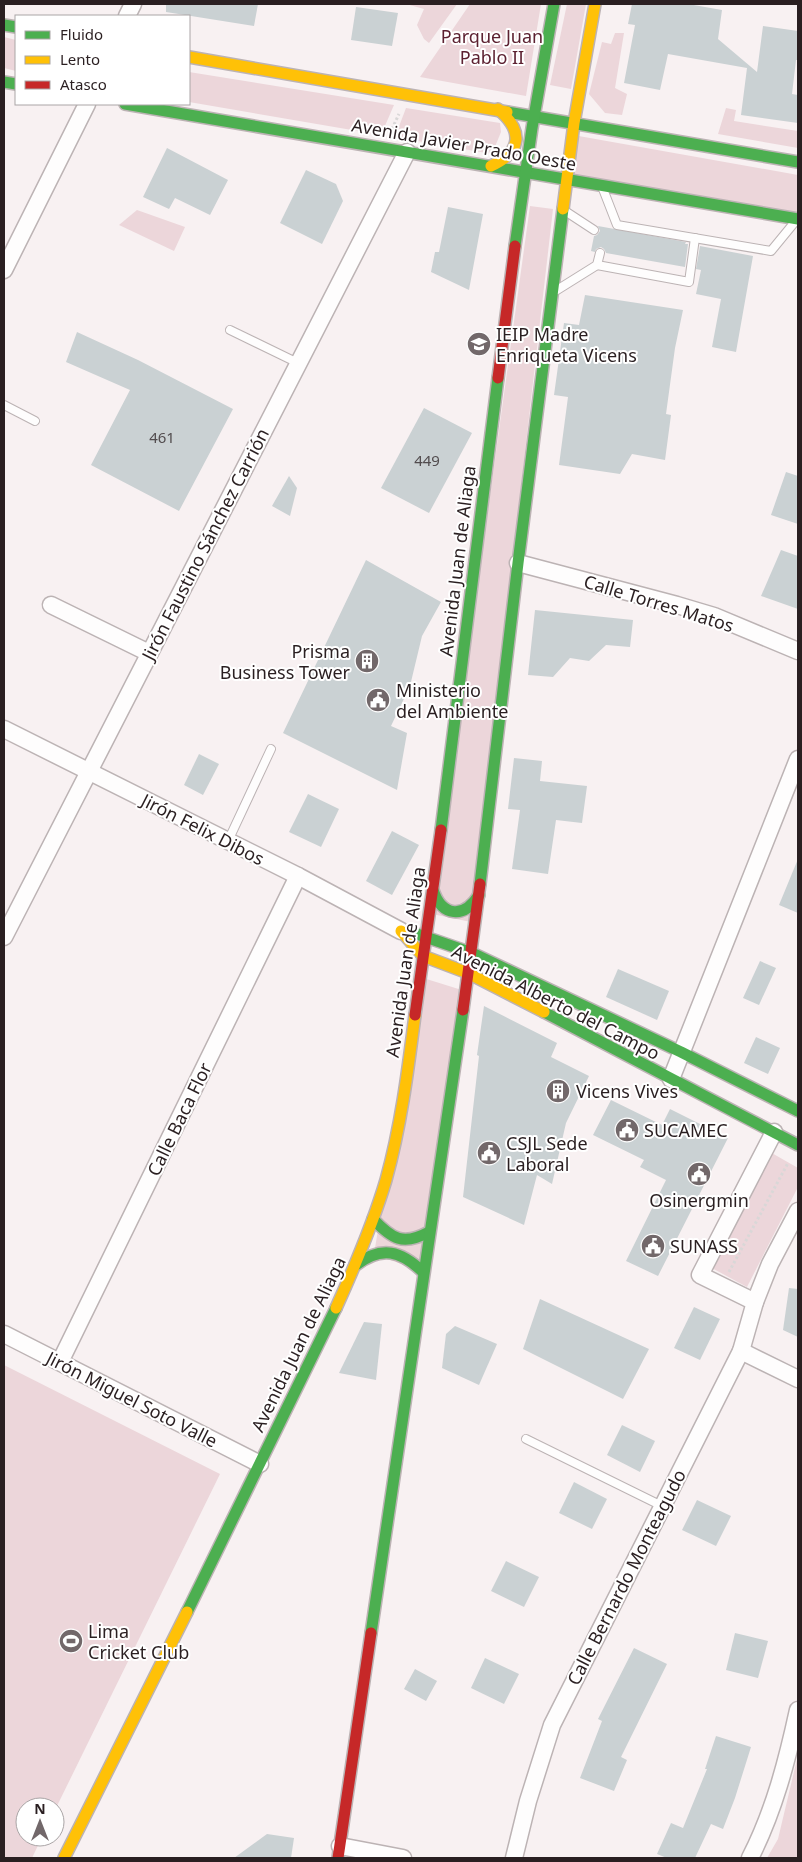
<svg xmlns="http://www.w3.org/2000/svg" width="802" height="1862" font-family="'Noto Sans',sans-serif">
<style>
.green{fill:#ecd6da}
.building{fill:#cad1d3}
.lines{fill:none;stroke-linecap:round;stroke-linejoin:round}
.lane-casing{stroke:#bcb3b4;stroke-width:10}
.street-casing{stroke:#bcb3b4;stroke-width:19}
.fast-casing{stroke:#bcb3b4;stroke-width:14}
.slow-casing{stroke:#bcb3b4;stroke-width:14}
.jam-casing{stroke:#bcb3b4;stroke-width:14}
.path{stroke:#d9d7d7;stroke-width:3;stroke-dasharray:2.5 2.5;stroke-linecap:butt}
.lane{stroke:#fefdfd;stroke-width:8}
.street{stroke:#fefdfd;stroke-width:16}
.fast{stroke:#4caf50;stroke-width:11}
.slow{stroke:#ffc107;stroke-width:11}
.jam{stroke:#c62828;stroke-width:11}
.labels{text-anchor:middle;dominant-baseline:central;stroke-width:4;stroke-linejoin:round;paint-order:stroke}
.number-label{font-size:15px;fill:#524c4e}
.park-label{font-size:18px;fill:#5c2131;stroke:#fff}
.street-label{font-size:18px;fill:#2a1f21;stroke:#fff}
.poi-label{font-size:18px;fill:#2a1f21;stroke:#fff;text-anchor:start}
</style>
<rect width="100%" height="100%" fill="#f8f1f2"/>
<g class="green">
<path d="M406,4H457L429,43L424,39L417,25L424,9Z"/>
<path d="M470,4H541L526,96L420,77Z"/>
<path d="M567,4H586L571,89L550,85Z"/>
<path d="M615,33H624L615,88L627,94L622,115L605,113L589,94L602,42L611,44Z"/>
<path d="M4,37L16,40V71L4,68Z"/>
<path d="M189,72L394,105L381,135L189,102Z"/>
<path d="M406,108L500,123L501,132L492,154L395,137Z"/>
<path d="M726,108L736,110L734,121L798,131V148L718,134Z"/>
<path d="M573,135L798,175V221L568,180Z"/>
<path d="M530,206L553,209L471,922L432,914Z"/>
<path d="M137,210L185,227L174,251L119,225Z"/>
<path d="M420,977L465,991L423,1272L374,1254Z"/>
<path d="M770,1152L798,1168V1187L747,1287L710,1267Z"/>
<path d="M4,1365L220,1474L55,1810V1807H25V1837H42L32,1858H4Z"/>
<path d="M798,1755V1858H767L778,1839Z"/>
</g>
<g class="building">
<path d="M166,4H258L254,26L166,12Z"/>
<path d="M632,4H688L722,10L718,39L757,72L763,26L798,31V60H796L792,94L798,95V123L741,115L747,68L668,54L660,90L624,83L635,25L628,24Z"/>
<path d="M356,7L398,13L392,46L351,40Z"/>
<path d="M167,148L228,180L210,215L175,198L169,209L143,197Z"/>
<path d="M306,170L336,184L343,201L322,244L280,223Z"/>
<path d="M448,207L483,214L469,290L431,272L435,252H439Z"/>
<path d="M598,226L686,242L685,244H688L685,267L606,253L604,249L601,247L596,249L595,252L591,251L594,236L597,235L600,231Z"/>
<path d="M700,246L753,256L736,352L712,347L721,299L696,294L701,270L696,269Z"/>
<path d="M585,295L683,310L675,348L666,414L671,415L665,460L632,454L620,474L559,465L568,397L554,395L564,323L579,325Z"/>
<path d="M77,332L138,360L233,409L179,511L91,465L130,390L66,362Z"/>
<path d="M424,408L472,433L429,513L381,488Z"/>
<path d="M786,472L798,476V524L771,515Z"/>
<path d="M289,476L297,488L290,516L272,506Z"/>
<path d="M781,550L798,556V609L761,596Z"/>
<path d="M366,560L441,602L422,636L410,686L391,726L407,733L397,790L283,733Z"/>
<path d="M535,610L633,620L630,647L606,645L589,661L570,658L553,677L528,675Z"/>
<path d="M199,754L219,764L203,795L184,785Z"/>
<path d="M514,758L542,761L540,781L587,786L582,823L556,820L548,874L512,869L520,810L508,809Z"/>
<path d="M308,794L339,809L321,847L289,832Z"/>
<path d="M392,831L419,845L392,895L366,881Z"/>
<path d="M798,859V913L779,905Z"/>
<path d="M760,961L776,968L759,1005L743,998Z"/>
<path d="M618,969L669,991L657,1020L606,997Z"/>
<path d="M484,1006L557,1043L551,1057L589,1076L566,1123L552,1184L537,1175L524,1225L463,1197L479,1056L477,1055Z"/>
<path d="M756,1037L780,1048L768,1074L744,1063Z"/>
<path d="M611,1100L662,1125L670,1109L728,1138L658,1276L626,1261L666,1180L640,1167L644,1160L593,1135Z"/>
<path d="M789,1288L798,1289V1337L783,1330Z"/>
<path d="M540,1299L649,1349L623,1399L523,1349Z"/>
<path d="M694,1307L720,1319L700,1360L674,1348Z"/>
<path d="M364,1322L382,1324L376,1380L339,1373Z"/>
<path d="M455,1326L497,1344L479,1385L442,1368L446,1334Z"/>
<path d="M622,1425L655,1441L640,1472L607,1455Z"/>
<path d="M574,1482L607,1499L592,1529L559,1513Z"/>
<path d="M697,1500L731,1516L716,1546L682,1530Z"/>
<path d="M506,1561L539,1577L524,1607L491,1591Z"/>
<path d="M735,1633L768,1641L758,1678L726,1670Z"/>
<path d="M634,1648L667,1664L621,1757L627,1760L614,1791L580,1778L602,1721L598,1719Z"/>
<path d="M485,1658L519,1674L504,1704L471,1688Z"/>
<path d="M415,1669L437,1681L426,1701L404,1689Z"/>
<path d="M716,1736L751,1747L735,1798L723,1829L711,1824L695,1858H667L657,1854L671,1823L683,1828L707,1769H705Z"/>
<path d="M267,1834L294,1838L291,1858H234Z"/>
</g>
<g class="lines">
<g class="lane-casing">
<g id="lane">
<path d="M603,189L617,225L771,251L794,223"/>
<path d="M565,211L594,230"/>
<path d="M597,265L689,282L695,238"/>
<path d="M557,290L597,265L600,253"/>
<path d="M230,330L298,363"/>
<path d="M4,405L35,421"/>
<path d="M228,841L271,749"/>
<path d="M526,1439L662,1506"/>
</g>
</g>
<g class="street-casing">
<g id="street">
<path d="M127,16L133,4"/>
<path d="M4,270L87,104"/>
<path d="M518,563L677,605L714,616L798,651"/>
<path d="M51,605L149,653"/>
<path d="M4,729L298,876L401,931"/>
<path d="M4,937L407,152"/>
<path d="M671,1079L798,759"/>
<path d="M755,1302L700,1275L774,1132"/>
<path d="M4,1334L260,1464"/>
<path d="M741,1351L798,1379"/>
<path d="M60,1362L298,876"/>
<path d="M340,1846L403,1858"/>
<path d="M514,1858L528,1801L552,1725L741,1351L755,1302L770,1264L798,1211"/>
<path d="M750,1858C774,1811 787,1761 798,1710"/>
</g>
</g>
<g class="fast-casing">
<g id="fast">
<path d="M4,25L16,27"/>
<path d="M4,82L16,84"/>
<path d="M125,104L798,219"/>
<path d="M507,112L798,162"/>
<path d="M515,246L532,128L554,4"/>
<path d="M441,830L498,378"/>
<path d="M480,884L518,563L563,209"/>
<path d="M433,890C442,917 464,919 479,895"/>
<path d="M414,933L472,953L681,1052L798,1111"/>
<path d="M544,1012L798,1145"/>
<path d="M373,1219C392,1239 403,1246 429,1232"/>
<path d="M356,1265C382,1245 401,1251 423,1272"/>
<path d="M187,1612L336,1308"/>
<path d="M371,1633L463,1010"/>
</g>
</g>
<g class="slow-casing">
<g id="slow">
<path d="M189,57L507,112"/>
<path d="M491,166C522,152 524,131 498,109"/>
<path d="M563,209L574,123L595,4"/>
<path d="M401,931L423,956L468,973L544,1012"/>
<path d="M336,1308C355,1266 373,1224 386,1180C401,1126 408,1070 415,1015"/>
<path d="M64,1858L187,1612"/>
</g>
</g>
<g class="jam-casing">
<g id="jam">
<path d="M498,378L515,246"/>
<path d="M463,1010L480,884"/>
<path d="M415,1015L441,830"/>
<path d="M338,1858L371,1633"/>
</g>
</g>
<g class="path">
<path d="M392,129L399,114"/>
<path d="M729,1272L788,1163"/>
</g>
<use href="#lane" class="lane"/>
<use href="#street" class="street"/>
<use href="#fast" class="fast"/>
<use href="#slow" class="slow"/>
<use href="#jam" class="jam"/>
</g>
<defs>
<g id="school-disc" transform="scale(1.25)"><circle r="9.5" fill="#72686a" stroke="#fff"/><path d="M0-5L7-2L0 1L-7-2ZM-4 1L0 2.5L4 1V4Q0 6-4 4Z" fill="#fff"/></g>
<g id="building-disc" transform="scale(1.25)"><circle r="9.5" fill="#72686a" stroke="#fff"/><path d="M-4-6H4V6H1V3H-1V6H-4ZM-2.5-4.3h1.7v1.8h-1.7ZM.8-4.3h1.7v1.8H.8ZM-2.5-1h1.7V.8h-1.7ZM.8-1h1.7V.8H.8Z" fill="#fff"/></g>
<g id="civic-disc" transform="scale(1.25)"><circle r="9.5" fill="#72686a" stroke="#fff"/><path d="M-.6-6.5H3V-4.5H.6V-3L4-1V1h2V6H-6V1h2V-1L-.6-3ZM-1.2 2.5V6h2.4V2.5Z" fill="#fff"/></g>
<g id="stadium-disc" transform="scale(1.25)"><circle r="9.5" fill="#72686a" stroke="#fff"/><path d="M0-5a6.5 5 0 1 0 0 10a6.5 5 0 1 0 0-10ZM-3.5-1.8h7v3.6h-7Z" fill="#fff"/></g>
</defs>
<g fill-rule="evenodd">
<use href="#school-disc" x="479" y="344"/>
<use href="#building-disc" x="367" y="661"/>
<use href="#civic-disc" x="378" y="700"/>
<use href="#building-disc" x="558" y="1091"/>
<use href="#civic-disc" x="627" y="1130"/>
<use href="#civic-disc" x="489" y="1153"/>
<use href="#civic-disc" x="699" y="1174"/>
<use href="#civic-disc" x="653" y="1246"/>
<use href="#stadium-disc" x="71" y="1641"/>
</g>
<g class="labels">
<g class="number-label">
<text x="162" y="437">461</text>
<text x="427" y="460">449</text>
</g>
<g class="park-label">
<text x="492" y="36">Parque Juan<tspan x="492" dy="21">Pablo II</tspan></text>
</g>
<g class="street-label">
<text transform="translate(464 144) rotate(10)">Avenida Javier Prado Oeste</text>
<text transform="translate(205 544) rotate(-63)">Jirón Faustino Sánchez Carrión</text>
<text transform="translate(457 561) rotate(-83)">Avenida Juan de Aliaga</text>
<text transform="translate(659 603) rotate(17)">Calle Torres Matos</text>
<text transform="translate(203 829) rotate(27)">Jirón Felix Dibos</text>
<text transform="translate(405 962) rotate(-82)">Avenida Juan de Aliaga</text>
<text transform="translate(556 1002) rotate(27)">Avenida Alberto del Campo</text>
<text transform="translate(179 1119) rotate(-64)">Calle Baca Flor</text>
<text transform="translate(298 1344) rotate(-64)">Avenida Juan de Aliaga</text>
<text transform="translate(132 1399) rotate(27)">Jirón Miguel Soto Valle</text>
<text transform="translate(626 1577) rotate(-63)">Calle Bernardo Monteagudo</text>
</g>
<g class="poi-label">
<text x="496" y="334">IEIP Madre<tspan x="496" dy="21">Enriqueta Vicens</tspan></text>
<text x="350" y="651" text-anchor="end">Prisma<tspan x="350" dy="21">Business Tower</tspan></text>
<text x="396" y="690">Ministerio<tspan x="396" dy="21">del Ambiente</tspan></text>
<text x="576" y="1091">Vicens Vives</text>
<text x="644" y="1130">SUCAMEC</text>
<text x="506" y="1143">CSJL Sede<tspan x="506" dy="21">Laboral</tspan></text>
<text x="699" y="1200" text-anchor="middle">Osinergmin</text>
<text x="670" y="1246">SUNASS</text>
<text x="88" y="1631">Lima<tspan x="88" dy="21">Cricket Club</tspan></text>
</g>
</g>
<rect width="802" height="1862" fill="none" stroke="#2a1f21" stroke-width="10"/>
<rect x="15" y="15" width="175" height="90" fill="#ffffff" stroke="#aaa5a6"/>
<rect x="25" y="31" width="25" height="8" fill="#4caf50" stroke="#aaa5a6"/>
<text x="60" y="40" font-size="15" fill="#2a1f21">Fluido</text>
<rect x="25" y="56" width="25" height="8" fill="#ffc107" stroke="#aaa5a6"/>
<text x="60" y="65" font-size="15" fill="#2a1f21">Lento</text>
<rect x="25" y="81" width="25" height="8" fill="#c62828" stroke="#aaa5a6"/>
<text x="60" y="90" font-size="15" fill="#2a1f21">Atasco</text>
<g transform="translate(40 1822)"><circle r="24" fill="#ffffff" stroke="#aaa5a6"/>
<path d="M0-4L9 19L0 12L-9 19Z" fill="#72686a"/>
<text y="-8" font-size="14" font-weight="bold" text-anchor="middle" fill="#2a1f21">N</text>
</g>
</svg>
